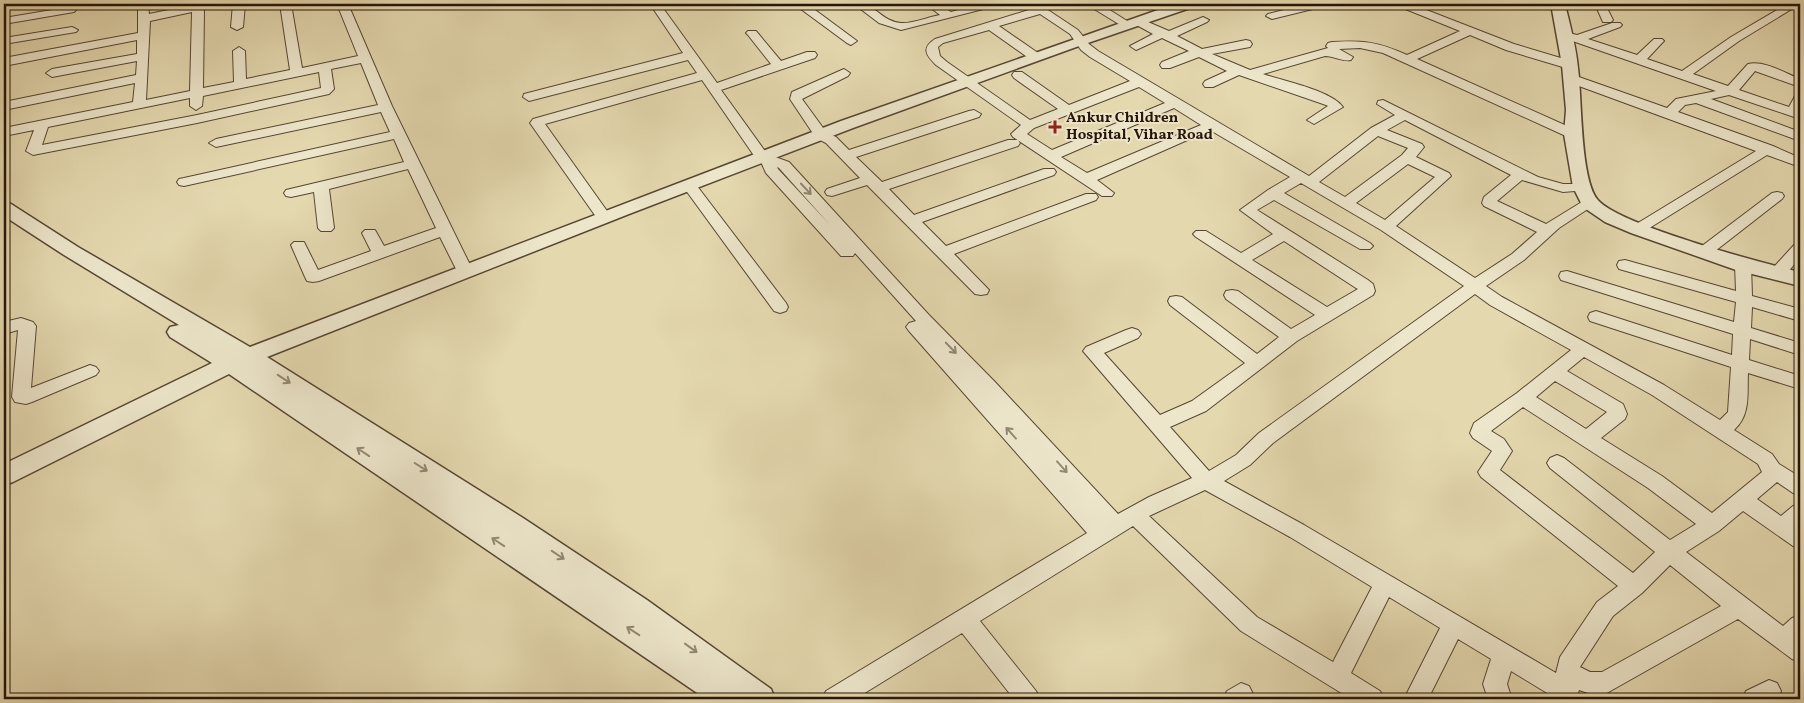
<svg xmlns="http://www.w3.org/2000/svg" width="1804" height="703" font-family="Vollkorn,serif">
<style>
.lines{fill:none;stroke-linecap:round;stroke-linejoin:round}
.minor-casing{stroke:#564632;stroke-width:2}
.tertiary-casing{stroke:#564632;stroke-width:3}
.minor{fill:#ede6cb;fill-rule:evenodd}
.tertiary{fill:#ede6cb;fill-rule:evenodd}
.oneway{stroke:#938873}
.poi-dot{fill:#8f2418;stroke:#ede6cb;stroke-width:2}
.labels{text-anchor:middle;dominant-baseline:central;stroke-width:4;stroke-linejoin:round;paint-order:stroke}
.far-poi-label{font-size:15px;font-weight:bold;fill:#261508;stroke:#ede6cb;text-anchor:start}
</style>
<rect width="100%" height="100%" fill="#e4d8af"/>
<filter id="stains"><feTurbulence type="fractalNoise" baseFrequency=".004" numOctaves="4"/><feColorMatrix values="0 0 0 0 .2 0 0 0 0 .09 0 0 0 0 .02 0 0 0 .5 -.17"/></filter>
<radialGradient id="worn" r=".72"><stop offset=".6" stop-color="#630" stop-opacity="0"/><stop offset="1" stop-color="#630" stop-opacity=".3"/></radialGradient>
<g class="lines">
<g class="minor-casing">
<g id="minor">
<path d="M138,4H148L149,14L198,4H217L216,6L204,9L203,88L234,82L233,51L239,47L245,51L246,79L290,70L280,4H291L302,68L358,56L337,4H348L392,106L473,271L471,275H459L440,237L319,281L313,282L307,281L305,277L291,245L294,242H304L318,270L371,251L362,233L365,230H375L384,246L436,228L408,169L329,189L334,228L331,231H321L318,228L314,192L291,197L286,196L284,193L286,190L404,162L394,139L184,186L179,185L177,182L179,179L184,178L390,132L381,112L216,147L209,143L216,139L378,105L361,63L331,69L334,89L329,94L197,123L33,155L26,151L34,130L4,136V128L133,102L135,83L4,110V102L136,75L137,61L52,77L46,73L52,69L137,54V40L4,66V58L138,33ZM192,12L190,91L146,100L150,21ZM319,72L321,88L197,115L42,145L48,127L190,98V106L196,110L202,106L203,96Z"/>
<path d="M233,4H245L243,27L237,30L231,27Z"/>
<path d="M650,4H660L717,83L771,64L748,35L746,33L748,31H756L781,61L807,52H815L817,55L815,58L721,90L767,154L789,162L929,315L995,382L1118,514L1149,497L1192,478L1083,351L1086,347L1126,330L1132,328L1138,330L1141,334L1138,338L1104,353L1160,415L1192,401L1245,363L1170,305L1168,301L1170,297L1176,296L1182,297L1257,354L1279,337L1226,299L1224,295L1226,291L1232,290L1238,291L1291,329L1315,315L1196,237L1193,234L1196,231H1206L1241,253L1273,234L1240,210L1268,190L1290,177L1210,130L1097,180L1114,193L1112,196H1102L1013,137L1011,134L1021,125L936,65C926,55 921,48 935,39L1032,9L1027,4H1039L1078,30L1089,44L1098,51L1309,176L1371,128L1395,115L1377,104L1378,101L1383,100L1538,177L1563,184H1587L1589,187L1587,190L1563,192L1522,180L1497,201L1546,224L1585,200H1595L1597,203L1559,228L1524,260L1486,286L1502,297L1664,385L1720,420L1728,412L1731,367L1590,321L1588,317L1590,313L1596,311L1732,355L1733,334L1561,280L1559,276L1561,272L1567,271L1734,322L1736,302L1619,269L1617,265L1619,261L1625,260L1736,291L1735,265L1737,261H1749L1751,265L1752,296L1800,309V321L1752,307L1751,328L1800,343V355L1750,339L1749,360L1800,376V389L1748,373C1747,393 1751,415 1734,430L1772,454L1779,464L1800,477V495L1793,493L1777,482L1757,499L1781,516L1793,506L1800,504V523L1797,526L1800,529V549L1793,546L1743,511L1719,531L1686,552L1783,626L1792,618L1800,615V662L1792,659L1738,619L1605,694L1594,695L1579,690L1576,699H1557L1511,671L1507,684L1512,699H1488L1483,684L1491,659L1458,639L1428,699H1404L1440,628L1389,597L1351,673L1380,691L1384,699H1351L1241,631L1133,526L980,621L1036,691L1040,699H1014L962,633L855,699H822L826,691L1087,533L909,331L906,327L909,323L916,321L855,253L853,256H841L766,173L761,162L757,160L702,80L545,124L612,218L609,221H599L530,123L533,119L697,73L688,60L529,101L523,97L524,94L683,53ZM1040,14L1070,34L1081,50L1090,57L1130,81L1069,105L1022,72H1014L1012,75L1014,78L1058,109L1030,120L947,62L940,56L938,47L943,43L989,30L1030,59H1038L1040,56L1038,53L999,26ZM1139,87L1165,103L1052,150L1027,134L1034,128ZM1174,108L1201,125L1087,173L1061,157ZM1405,120L1511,175L1484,197L1482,203L1484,206L1537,232L1512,254L1475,278L1396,226L1451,176L1449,173L1416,157L1424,147L1422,144L1387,130ZM1378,136L1408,148L1402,155L1345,197L1319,182ZM1408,164L1435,177L1385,220L1356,203ZM777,167L779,168L830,225L778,169ZM1301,183L1381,230L1464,286L1259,433L1236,455L1209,471L1170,427L1206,411L1297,341L1373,295L1375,291L1373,284L1368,280L1257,210L1274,200L1360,249H1370L1373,246L1370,243L1284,193ZM1284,241L1356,288L1358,289L1327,307L1252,260ZM1475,294L1490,305L1571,350L1517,393L1474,423L1470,433L1473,438L1492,451L1478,472L1481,477L1618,586L1597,602L1560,657L1556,673L1304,525L1224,481L1250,465L1273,443ZM1584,357L1652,395L1758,464L1762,472L1712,513L1662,476L1601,438L1625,419L1627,414L1623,404L1567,371ZM1555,381L1607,412L1586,429L1536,397ZM1523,407L1648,488L1696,524L1670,540L1564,458L1557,455L1550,458L1547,463L1550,468L1655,552L1633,573L1500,470L1512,451L1504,439L1491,431ZM1205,490L1290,537L1372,587L1333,662L1257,617L1149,516ZM1670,565L1721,606L1602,672H1590L1580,667L1613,616L1642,593Z"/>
<path d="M794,4H807L857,41L851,45L847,43Z"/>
<path d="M854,4C877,3 880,21 901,23C912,24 928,17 940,15L926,4H938L951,12L980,4H997L995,6L901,30L879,23Z"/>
<path d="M1086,4H1100L1132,24L1126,27L1122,26Z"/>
<path d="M1308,4H1327L1325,6L1272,19L1266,16L1268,14Z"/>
<path d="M1396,4H1411L1514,44L1574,62L1576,65L1574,68H1566L1506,50L1470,35L1417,59L1578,131L1580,134L1578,137H1568L1383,53L1360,48L1339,49L1353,57L1351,60C1343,62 1334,56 1325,56L1263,74C1283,81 1330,90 1343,107L1314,124L1307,120L1328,106L1326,105L1239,75L1213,87H1205L1203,84L1205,81L1227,71L1199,57L1170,68H1162L1160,65L1162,62L1189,51L1162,38L1136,50L1130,46L1153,34L1133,23L1131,21L1133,19H1141L1169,31L1203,17L1209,20L1207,22L1177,36L1202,49L1246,40L1250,41L1252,44L1250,47L1212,54L1250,70L1328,48L1326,46L1328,43L1332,42C1362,40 1379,42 1407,55L1460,31L1398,6Z"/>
<path d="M1595,4H1605L1613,20L1611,22H1603Z"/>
<path d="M1787,4H1800L1739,41L1693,74L1728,86L1748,64C1764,60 1785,73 1800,79V87L1755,71L1739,90L1789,107L1795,96L1800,95V119L1729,95L1711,99L1800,132V141L1696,103L1685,105L1678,112L1773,146L1800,158V167L1767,155L1643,232H1633L1630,229L1633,226L1756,151L1568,82L1566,79L1568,76H1576L1667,108L1676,99L1716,91L1561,37L1559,35L1565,32L1577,35L1612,23H1620L1622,25L1620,27L1588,39L1637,55L1654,39H1662L1664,41L1662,43L1647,59L1682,71L1731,37Z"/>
<path d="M70,7L76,10L74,12L4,24V18Z"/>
<path d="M72,27L78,30L76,32L4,44V38Z"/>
<path d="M844,69L850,73L848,76L802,99L826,132L836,137L849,150L969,111L974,110L981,114L979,117L856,157L882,182L1008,140H1018L1020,143L1018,146L889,189L914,215L1044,169H1054L1056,172L1054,175L922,222L946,246L1086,194H1096L1098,197L1096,200L954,254L989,290L987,294L981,295L975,294L867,185L832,196L827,195L825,192L827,189L860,178L826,143L816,138L790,99L792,92Z"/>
<path d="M689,181L694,182L786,303L788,307L786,311L780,313L774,311L682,185L684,182Z"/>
<path d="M1777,192L1782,193L1784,196L1782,199L1710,255H1698L1696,252L1698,249L1772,193Z"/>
<path d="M1800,243V257L1784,277H1772L1770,273L1772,269L1794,245Z"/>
<path d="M21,318L33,322L36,326L31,388L90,365L96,367L99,371L96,375L32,402L26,404L15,402L12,397L18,330L4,334V322Z"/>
<path d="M1769,680L1777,683L1781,691L1777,699H1742L1746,691Z"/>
<path d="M1241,683L1249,686L1253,694L1251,699H1223L1227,691Z"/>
</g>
</g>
<g class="tertiary-casing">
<g id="tertiary">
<path d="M1175,4H1195L1193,7L1079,46L853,128L629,214L267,357L523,518L647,600L771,689L775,699H706L229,374L13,482L4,485V464L212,363L170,337L167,332L170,327L179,325L64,255L4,216V202L11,204L78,247L250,347L841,121Z"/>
<path d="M1551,4H1565C1570,25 1576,46 1578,68C1582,98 1580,176 1597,199C1617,225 1763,263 1800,272V286L1736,270L1631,233L1605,222L1583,207L1573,187L1564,134L1566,110L1562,65Z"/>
</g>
</g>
<use href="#minor" class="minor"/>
<use href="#tertiary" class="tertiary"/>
</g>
<defs><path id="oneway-shaft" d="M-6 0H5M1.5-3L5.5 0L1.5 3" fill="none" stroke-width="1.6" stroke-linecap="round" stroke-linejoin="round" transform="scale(1.25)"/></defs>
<g class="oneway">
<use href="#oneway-shaft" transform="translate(806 189) rotate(47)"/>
<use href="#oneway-shaft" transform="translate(951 348) rotate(46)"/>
<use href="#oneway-shaft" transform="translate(284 379) rotate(33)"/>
<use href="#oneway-shaft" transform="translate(1011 433) rotate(-132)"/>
<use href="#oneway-shaft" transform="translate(363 452) rotate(-146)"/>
<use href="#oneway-shaft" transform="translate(421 467) rotate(32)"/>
<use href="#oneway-shaft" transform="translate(1062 467) rotate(48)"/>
<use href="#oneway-shaft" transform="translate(498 542) rotate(-146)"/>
<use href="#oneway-shaft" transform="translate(558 555) rotate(34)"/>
<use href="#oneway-shaft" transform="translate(633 631) rotate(-147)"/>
<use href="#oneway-shaft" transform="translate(691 648) rotate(36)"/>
</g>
<path class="poi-dot" d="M1052.5 119.5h5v5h5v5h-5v5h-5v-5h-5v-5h5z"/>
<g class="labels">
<g class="far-poi-label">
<text x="1066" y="118">Ankur Children<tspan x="1066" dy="17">Hospital, Vihar Road</tspan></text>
</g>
</g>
<rect width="1804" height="703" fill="none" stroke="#e4d8af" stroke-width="20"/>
<rect x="5" y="5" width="1794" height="693" fill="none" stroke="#261508" stroke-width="2.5"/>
<rect x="10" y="10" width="1784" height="683" fill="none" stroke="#261508"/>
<rect width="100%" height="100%" filter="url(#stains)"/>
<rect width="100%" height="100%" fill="url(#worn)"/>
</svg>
